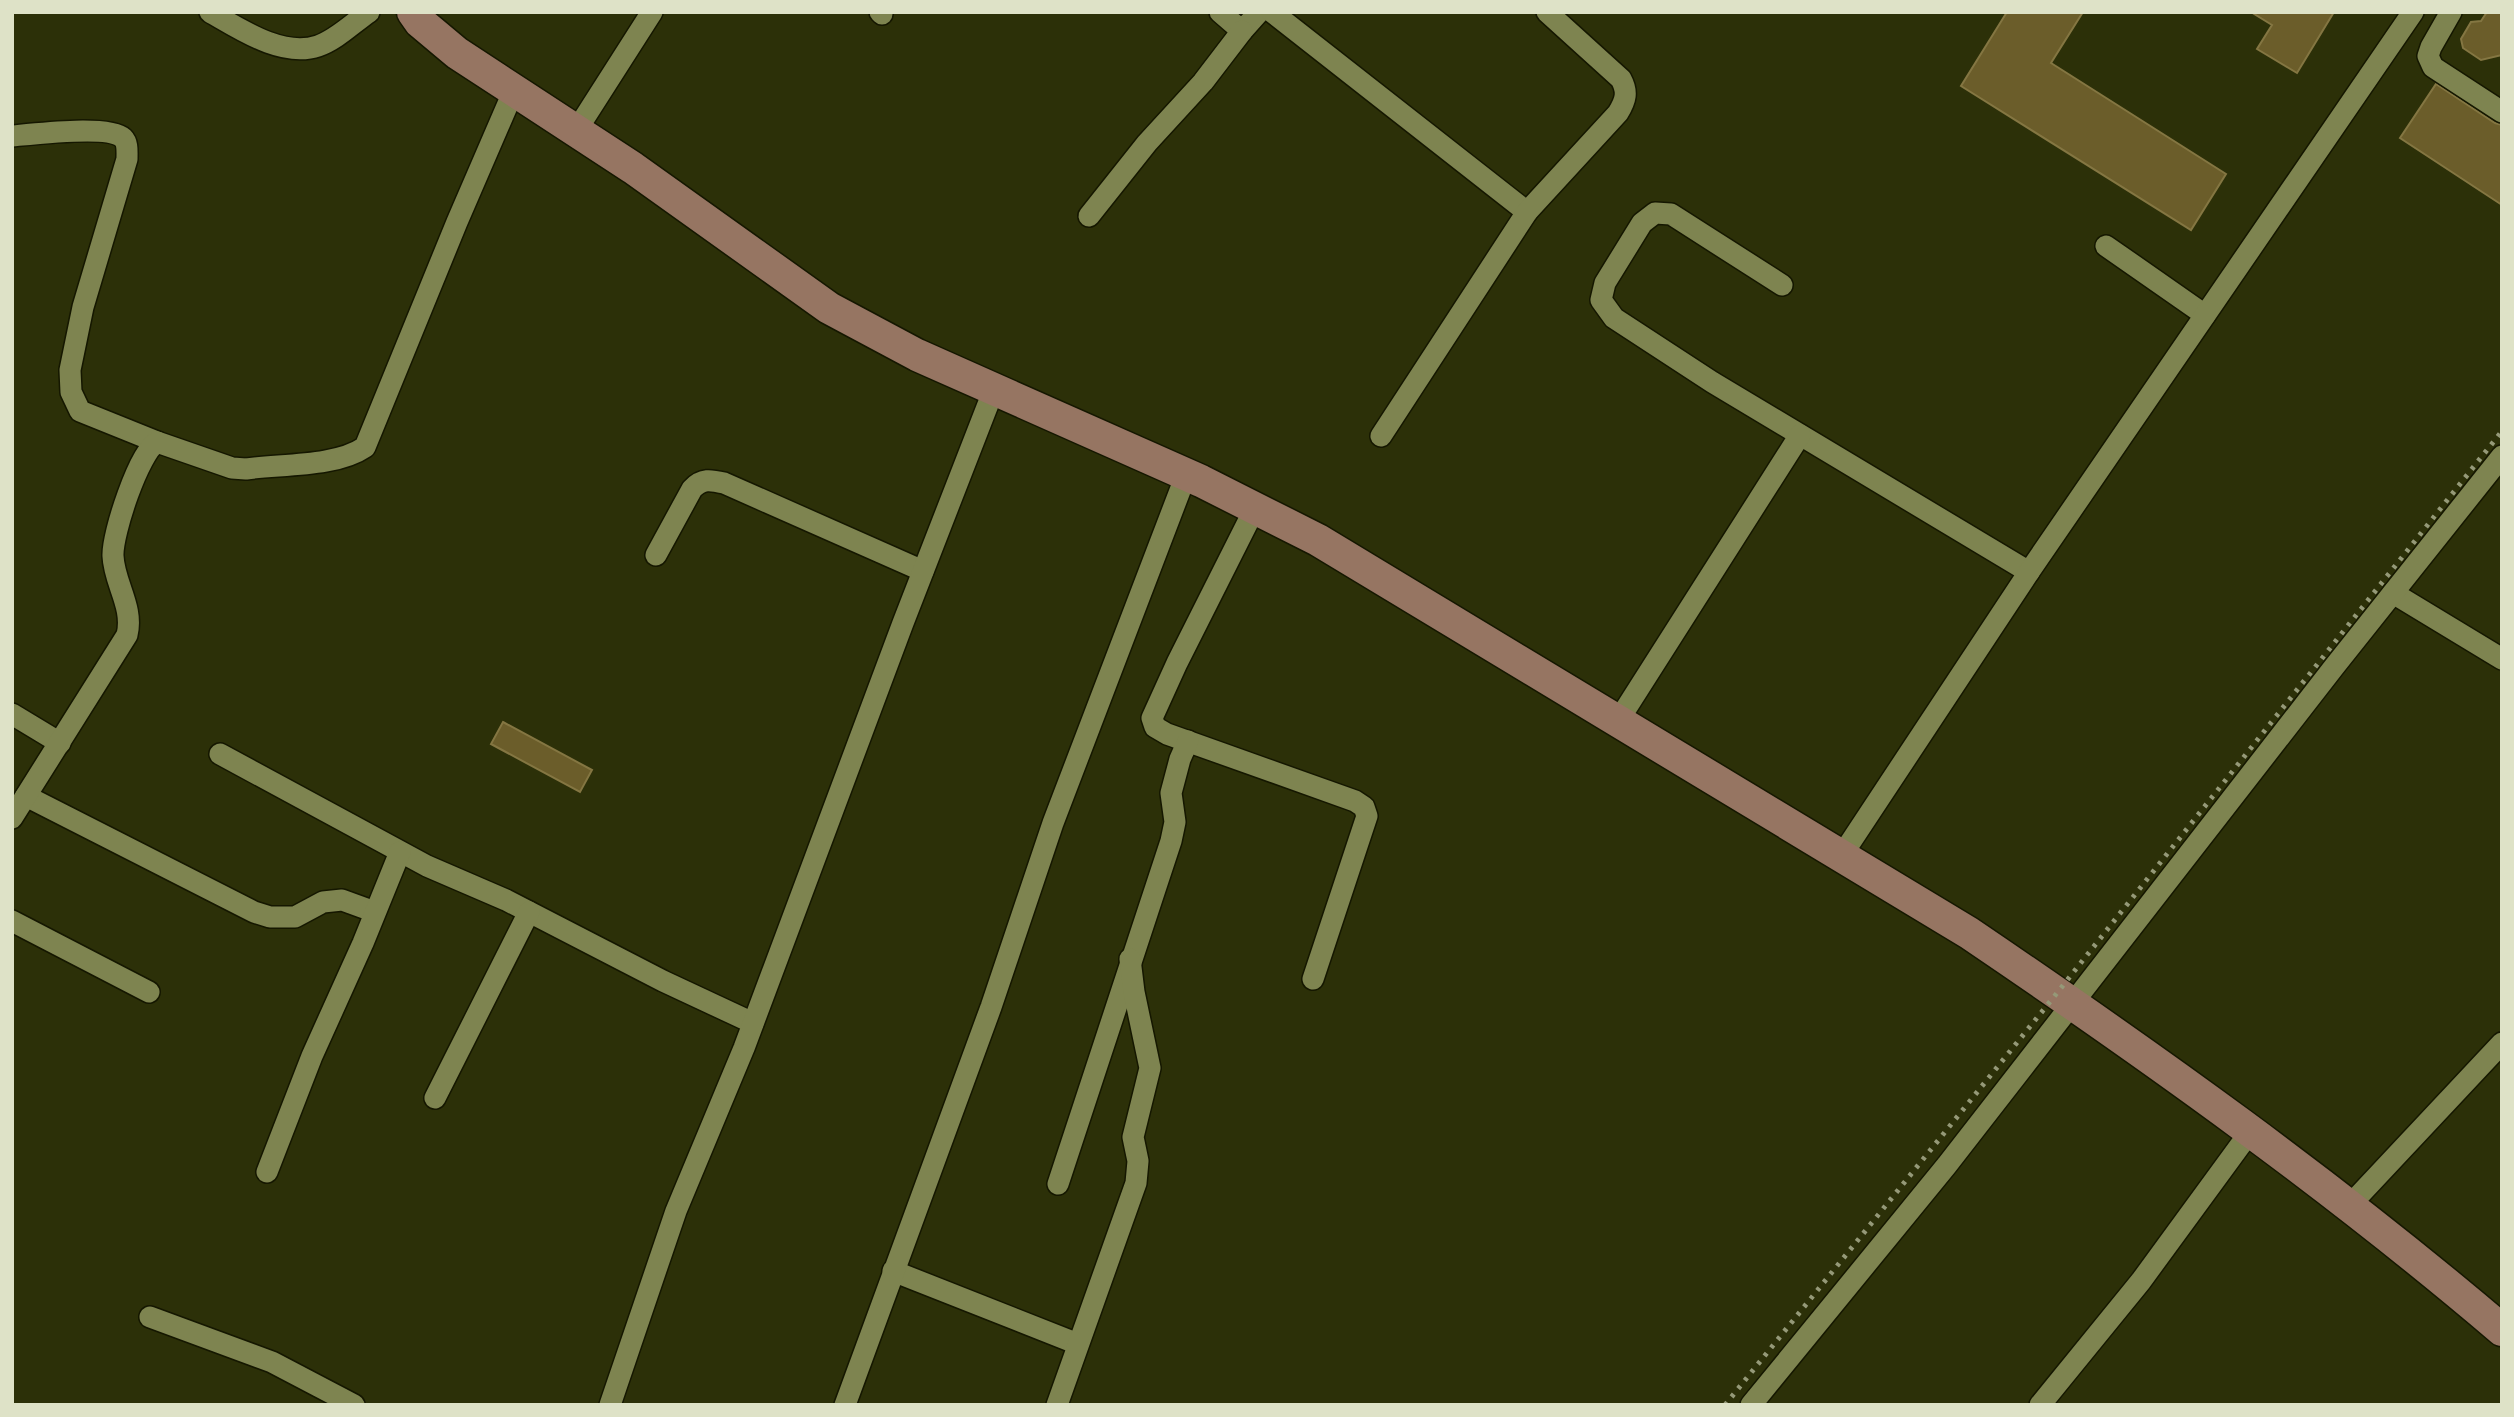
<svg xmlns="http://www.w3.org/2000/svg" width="2514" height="1417" font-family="Ubuntu,sans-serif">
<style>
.building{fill:#6b5d2a;stroke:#847642;stroke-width:2}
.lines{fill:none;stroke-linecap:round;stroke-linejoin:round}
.street-casing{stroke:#151700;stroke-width:24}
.secondary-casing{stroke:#151700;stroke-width:35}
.street{stroke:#7e8450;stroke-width:21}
.secondary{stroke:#967562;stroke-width:32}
.rail{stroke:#959978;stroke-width:5;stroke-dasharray:3.5 7;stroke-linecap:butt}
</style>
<rect width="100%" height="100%" fill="#2c3008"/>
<g class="building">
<path d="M2007,12H2083L2051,63L2226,174L2191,230L1961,86Z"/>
<path d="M2251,12H2334L2297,73L2257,49L2272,25Z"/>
<path d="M2487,12H2502V55L2481,60L2463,48L2461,39L2471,22L2481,21Z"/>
<path d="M2436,84L2495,123L2502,125V205L2400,138Z"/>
<path d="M503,722L592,770L580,792L491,744Z"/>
</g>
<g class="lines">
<g class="street-casing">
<g id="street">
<path d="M210,12C240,29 282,58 318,46C336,40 353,23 369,12"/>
<path d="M880,12L882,14"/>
<path d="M1220,12L1242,31L1259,12"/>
<path d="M1272,12L1527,212"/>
<path d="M2451,12L2431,47L2428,56L2433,67L2502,112"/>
<path d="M576,131L652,12"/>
<path d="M12,136C33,134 109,125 123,138C128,143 127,151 127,159L83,307L70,370L71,392L80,411L157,442"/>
<path d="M1089,216L1147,143L1203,82L1242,31"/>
<path d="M2106,246L2205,315"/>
<path d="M1782,285L1671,214L1655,213L1642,223L1605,283L1601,300L1614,318L1712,382L2029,572"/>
<path d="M1381,436L1527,212L1618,113C1626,100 1628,92 1621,79L1547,12"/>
<path d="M1255,508L1177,663L1152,718L1155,727L1167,734L1355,801L1364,807L1367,816L1313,979"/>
<path d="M656,555L692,489C702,478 711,480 724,483L923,571"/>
<path d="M2393,593L2502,659"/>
<path d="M12,714L60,743"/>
<path d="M1618,721L1800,435"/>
<path d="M220,754L427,866L506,900L663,981L753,1023"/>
<path d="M26,796L254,912L270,917H295L323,902L342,900L375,912"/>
<path d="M12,818L127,635C134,607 114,583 113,556C112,534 139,452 157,442L232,468L246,469C281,464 336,467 365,447L457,222L514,90"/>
<path d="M1842,855L2029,572L2413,12"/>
<path d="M12,921L149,992"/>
<path d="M435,1098L529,912"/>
<path d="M267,1172L312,1056L363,943L400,852"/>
<path d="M1058,1184L1171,841L1175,822L1171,793L1180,759L1188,741"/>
<path d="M2350,1205L2502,1043"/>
<path d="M893,1271L1078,1344"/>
<path d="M150,1317L272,1362L354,1405"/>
<path d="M610,1405L676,1211L744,1048L903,623L994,389"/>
<path d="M845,1405L991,1007L1053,823L1186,475"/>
<path d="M1057,1405L1136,1183L1138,1161L1133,1137L1150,1068L1134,992L1130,959"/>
<path d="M1751,1405L1947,1165L2334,667L2502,456"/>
<path d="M2040,1405L2141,1281L2250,1132"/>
</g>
</g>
<g class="secondary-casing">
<path id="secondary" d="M413,12L420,22L457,53L633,168L829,308L917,355L1201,481L1318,540L1969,933C2152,1057 2333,1186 2502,1330"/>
</g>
<use href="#street" class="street"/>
<use href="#secondary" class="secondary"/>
<path class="rail" d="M1725,1405L2057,993L2502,431"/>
</g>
<rect width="2514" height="1417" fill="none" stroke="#dee2c7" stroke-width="28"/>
</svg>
